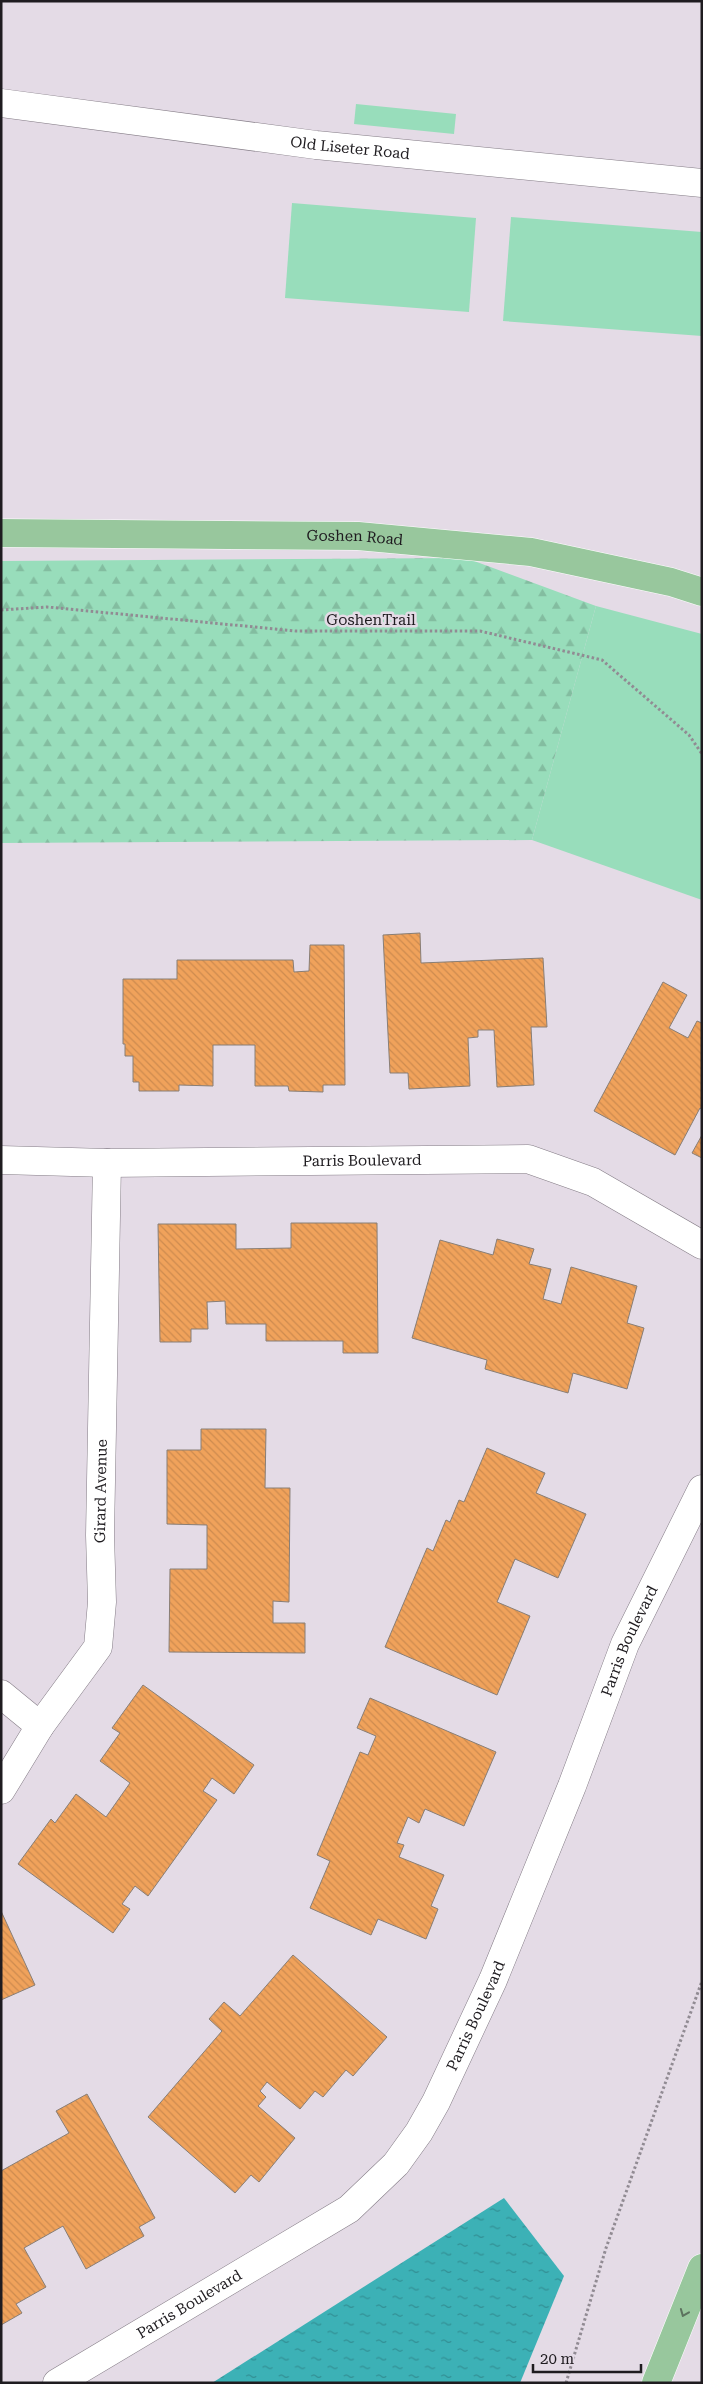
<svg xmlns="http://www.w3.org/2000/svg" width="703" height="2384" font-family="'Roboto Serif',serif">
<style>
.grass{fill:#98ddbb}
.forest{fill:url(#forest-firs)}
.water{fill:url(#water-ripples)}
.building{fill:url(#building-back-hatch);stroke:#887e76}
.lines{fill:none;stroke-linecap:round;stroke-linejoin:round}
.minor-casing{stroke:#847c86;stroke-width:29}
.major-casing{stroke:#fff;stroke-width:29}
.path{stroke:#918b93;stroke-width:3;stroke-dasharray:2.5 2.5;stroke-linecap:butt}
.minor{stroke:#fff;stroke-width:28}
.major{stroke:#98c79d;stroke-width:28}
.oneway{stroke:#5c725e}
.labels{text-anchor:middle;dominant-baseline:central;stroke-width:5;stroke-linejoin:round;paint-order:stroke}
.street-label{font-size:15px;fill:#1f1c20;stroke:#e4dbe6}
</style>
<defs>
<pattern id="forest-firs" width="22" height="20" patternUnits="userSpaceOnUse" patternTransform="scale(1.25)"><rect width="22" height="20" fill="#98ddbb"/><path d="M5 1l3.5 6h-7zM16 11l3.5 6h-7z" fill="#83bda0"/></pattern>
<pattern id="water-ripples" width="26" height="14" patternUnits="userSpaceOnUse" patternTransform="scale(1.25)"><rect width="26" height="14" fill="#3cb1b6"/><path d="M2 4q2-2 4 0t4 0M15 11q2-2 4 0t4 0" fill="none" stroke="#328f94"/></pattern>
<pattern id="building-back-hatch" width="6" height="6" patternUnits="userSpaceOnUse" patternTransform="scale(1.25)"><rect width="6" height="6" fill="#f0a25b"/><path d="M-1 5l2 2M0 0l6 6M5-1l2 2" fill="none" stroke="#cd8b4f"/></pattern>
</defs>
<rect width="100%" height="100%" fill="#e4dbe6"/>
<g class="grass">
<path d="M356,104L456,114L454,134L354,124Z"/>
<path d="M292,203L476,218L469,312L285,298Z"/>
<path d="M511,217L702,232V336L503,321Z"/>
<path d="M596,606L702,634V900L532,840Z"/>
</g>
<path class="forest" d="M466,558L596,606L532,840L1,843V561Z"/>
<path class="water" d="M504,2198L564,2276L520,2383H212Z"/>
<g class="building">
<path d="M420,933L421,963L543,958L547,1027H531L534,1085L497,1087L494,1030H478V1037L468,1038L470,1086L409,1089L408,1073H390L383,935Z"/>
<path d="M310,945H344L345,1085H323V1092L289,1091L288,1086H255V1045H213V1086L179,1085V1091H139V1082H133V1056H125V1044H123V979H177V960H293L294,972L309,971Z"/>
<path d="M663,982L687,995L669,1028L688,1038L697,1021L702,1023V1109L700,1108L675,1155L594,1111Z"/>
<path d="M702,1135V1158L692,1153Z"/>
<path d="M291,1223H377L378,1353H343V1341H266V1324H226L225,1301L207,1302L208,1329H191V1342H160L158,1224H236V1249L291,1248Z"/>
<path d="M497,1239L534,1249L529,1264L551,1269L543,1299L561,1304L571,1267L637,1286L627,1323L644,1328L627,1389L573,1373L568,1393L485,1369L487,1360L412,1338L440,1240L493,1255Z"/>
<path d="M201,1429H266L265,1488H290L289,1602L273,1601V1623H305V1653L169,1652L170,1569H207V1525L167,1524V1450H201Z"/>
<path d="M487,1448L545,1473L536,1493L586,1514L558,1578L515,1559L497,1602L530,1616L497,1695L385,1647L427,1548L433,1551L446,1520L450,1522L459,1500L464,1502Z"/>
<path d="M143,1685L254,1765L234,1794L212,1778L203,1791L217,1800L148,1896L135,1886L122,1904L130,1909L113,1933L18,1864L51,1819L55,1823L76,1794L106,1817L130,1783L100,1761L120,1733L112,1728Z"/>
<path d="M370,1698L496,1752L464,1826L425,1809L419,1823L408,1817L397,1843L404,1845L399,1857L444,1875L431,1906L438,1909L426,1939L378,1919L371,1935L310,1908L330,1861L317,1855L360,1752L368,1755L376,1736L357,1728Z"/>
<path d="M1,1911L35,1985L1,2000Z"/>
<path d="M293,1955L387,2037L353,2076L346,2070L323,2097L315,2091L300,2109L267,2082L260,2091L266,2097L258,2106L295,2138L259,2182L251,2175L235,2193L148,2117L222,2031L209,2019L224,2002L240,2016Z"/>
<path d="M87,2094L155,2218L139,2227L144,2236L86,2269L63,2226L24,2248L46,2287L16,2304L22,2313L1,2325V2171L69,2133L56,2111Z"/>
</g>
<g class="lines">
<g class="minor-casing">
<g id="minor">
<path id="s1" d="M1,103L316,145L702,183"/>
<path id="s2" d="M1,1160L107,1163L528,1159L593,1182L702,1245"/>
<path d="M1,1694L40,1726"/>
<path id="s3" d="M1,1790L40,1726L98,1647L102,1602L100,1535L107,1163"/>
<path id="s4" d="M57,2383L349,2209L396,2164L419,2132L436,2102L493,1980L572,1786L625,1644L702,1489"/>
</g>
</g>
<g class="major-casing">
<g id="major">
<path id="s5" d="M1,533L358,536L531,552L671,582L702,592"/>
<path d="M656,2383L702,2268"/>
</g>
</g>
<g class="path">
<path d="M1,610L47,607L296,631H480L602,660L689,735L702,754"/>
<path d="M566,2383L606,2248L702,1981"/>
</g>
<use href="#minor" class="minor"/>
<use href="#major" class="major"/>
</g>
<defs><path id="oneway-chevron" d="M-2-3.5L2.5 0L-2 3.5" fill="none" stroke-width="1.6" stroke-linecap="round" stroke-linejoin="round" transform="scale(1.25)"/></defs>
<use class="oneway" href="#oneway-chevron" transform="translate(684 2313) rotate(112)"/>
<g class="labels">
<g class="street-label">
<text stroke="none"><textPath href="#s1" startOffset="352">Old Liseter Road</textPath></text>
<text stroke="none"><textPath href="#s5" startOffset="354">Goshen Road</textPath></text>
<text x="371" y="620">GoshenTrail</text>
<text stroke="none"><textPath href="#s2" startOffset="361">Parris Boulevard</textPath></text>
<text stroke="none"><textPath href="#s3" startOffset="329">Girard Avenue</textPath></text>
<text stroke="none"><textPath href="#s4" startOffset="979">Parris Boulevard</textPath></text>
<text stroke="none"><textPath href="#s4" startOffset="574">Parris Boulevard</textPath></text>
<text stroke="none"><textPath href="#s4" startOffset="154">Parris Boulevard</textPath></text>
</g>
</g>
<rect width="703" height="2384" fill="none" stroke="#1f1c20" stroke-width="5"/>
<path d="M533 2364v8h108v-8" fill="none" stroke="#1f1c20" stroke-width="2.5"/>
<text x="540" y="2364" font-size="15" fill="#1f1c20" stroke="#e4dbe6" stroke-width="4" paint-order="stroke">20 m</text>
</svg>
